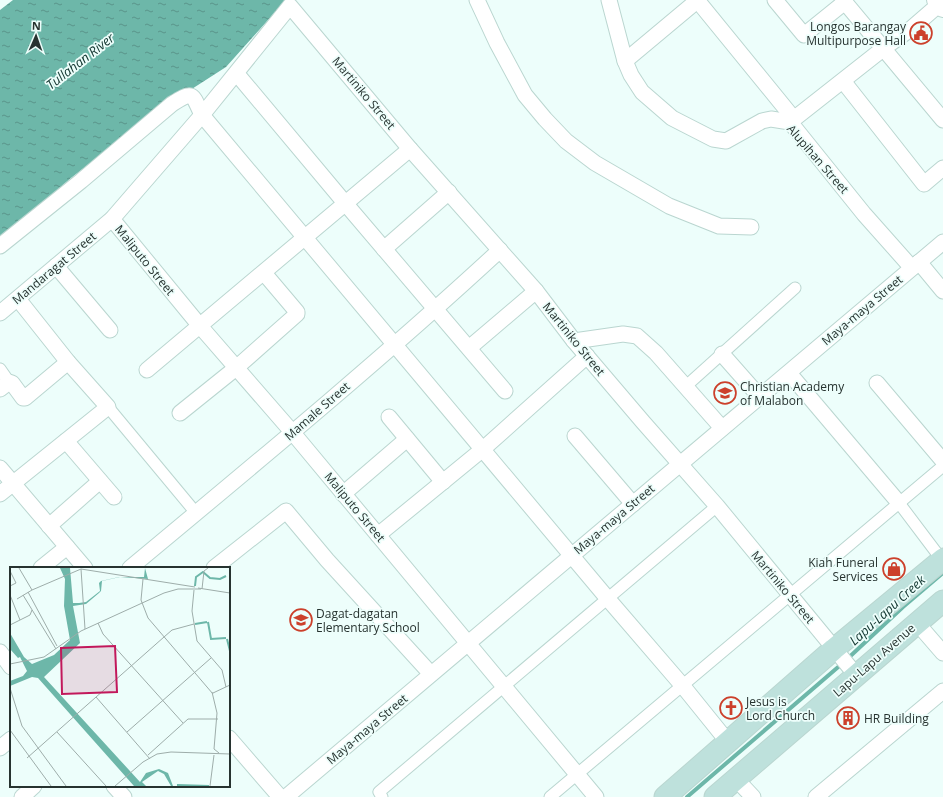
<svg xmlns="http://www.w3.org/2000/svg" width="943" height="797" font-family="'Open Sans',sans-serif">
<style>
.water{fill:url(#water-ripples)}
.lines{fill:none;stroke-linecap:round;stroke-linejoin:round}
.stream{stroke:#6db7a9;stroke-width:4}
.pedestrian-casing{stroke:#bad6d0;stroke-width:13}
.minor-casing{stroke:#bad6d0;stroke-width:17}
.tertiary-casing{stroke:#bad6d0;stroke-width:20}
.secondary-casing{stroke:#bad6d0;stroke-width:23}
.pedestrian{stroke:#fff;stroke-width:11}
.minor{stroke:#fff;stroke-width:15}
.tertiary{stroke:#fff;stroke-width:18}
.secondary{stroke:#bee1dc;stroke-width:21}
.labels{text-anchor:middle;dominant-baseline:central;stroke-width:3.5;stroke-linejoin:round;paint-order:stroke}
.poi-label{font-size:12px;fill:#273330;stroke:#edfefb;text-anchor:start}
.street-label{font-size:12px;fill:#273330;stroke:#edfefb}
.water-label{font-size:13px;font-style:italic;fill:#133731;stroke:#edfefb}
.inset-river{fill:none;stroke:#6db7a9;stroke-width:2}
.inset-road{fill:none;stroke:#9eadaa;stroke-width:1}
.view{fill:#c2185b;fill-opacity:0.15;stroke:#c2185b;stroke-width:2}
.inset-edge{fill:none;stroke:#273330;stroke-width:2}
</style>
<defs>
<pattern id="water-ripples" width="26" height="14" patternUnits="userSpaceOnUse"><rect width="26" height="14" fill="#6db7a9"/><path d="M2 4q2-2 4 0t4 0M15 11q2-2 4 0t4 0" fill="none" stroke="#5a958a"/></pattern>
</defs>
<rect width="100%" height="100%" fill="#edfefb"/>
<path class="water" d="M13,0H286L226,67L156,112L71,178L0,240V10Z"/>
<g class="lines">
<path class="stream" d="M687,797L844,662L903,607L943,573"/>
<g class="pedestrian-casing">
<g id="pedestrian">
<path d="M0,369L9,382"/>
<path d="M685,387L795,288"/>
<path d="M108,407L196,513"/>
<path d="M899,503L942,560"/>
<path d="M382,797L379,792L717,506"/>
<path d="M550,797L943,466"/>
</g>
</g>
<g class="minor-casing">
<g id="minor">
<path d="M477,0L497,43L525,95L545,119L566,141L595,163L669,206L719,226L751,227"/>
<path d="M609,0L625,61L631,75L642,92L672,118L713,139L726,141L762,121L771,119L790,122L864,214L912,268"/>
<path d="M697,0L790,114L793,120"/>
<path d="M775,0L804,35L845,2"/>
<path d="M843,0L943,120"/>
<path d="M625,61L698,0"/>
<path d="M237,74L345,203L505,391"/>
<path d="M843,81L924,184L943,168"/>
<path d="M790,122L884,48L912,28L943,1"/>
<path d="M112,219L200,326L293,433L596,797"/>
<path d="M0,246L81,181L172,104C194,90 192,94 202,115L608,599L682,685L728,742"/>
<path d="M384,249L449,192"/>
<path d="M919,262L943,291"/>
<path d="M56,266L110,330"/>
<path d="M0,313L112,219L202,115L290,6L410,149L536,291L574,341L643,422L717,506L856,675"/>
<path d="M574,341L623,334L637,336L656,353L722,428"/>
<path d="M469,348L536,291"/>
<path d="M722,354L760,397"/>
<path d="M147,370L410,149"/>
<path d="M789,373L899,503"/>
<path d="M877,383L943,461"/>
<path d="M0,389L9,382L12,383L23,398H25L68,362"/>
<path d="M180,413L236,368L297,314V312L264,273"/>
<path d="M389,417L443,482"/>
<path d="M575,436L633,504"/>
<path d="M66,441L114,497"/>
<path d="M0,468L85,568"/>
<path d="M0,494L108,407L68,362L18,299"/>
<path d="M343,494L407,439"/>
<path d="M49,526L100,481"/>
<path d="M378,535L483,449L587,356"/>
<path d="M41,568L67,547"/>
<path d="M130,568C255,464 381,360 500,250"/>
<path d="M214,568L286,511L327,560L431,674"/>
<path d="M917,623L943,653"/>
<path d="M0,652L11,667"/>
<path d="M229,738L280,797"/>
<path d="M0,748L11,739"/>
<path d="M736,779L753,797"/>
<path d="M114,786L124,797"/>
<path d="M22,797L34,786"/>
<path d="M286,797L943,242"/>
<path d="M816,797L943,691"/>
</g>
</g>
<g class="tertiary-casing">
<path id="tertiary" d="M936,0L943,8"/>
</g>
<g class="secondary-casing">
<g id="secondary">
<path d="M665,797L834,649L943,559"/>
<path d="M715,797L943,601"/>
</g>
</g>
<use href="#pedestrian" class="pedestrian"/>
<use href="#minor" class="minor"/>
<use href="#tertiary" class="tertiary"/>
<use href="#secondary" class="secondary"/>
</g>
<defs>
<g id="civic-ring" transform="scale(1.15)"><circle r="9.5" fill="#edfefb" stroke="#cc402b" stroke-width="1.5"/><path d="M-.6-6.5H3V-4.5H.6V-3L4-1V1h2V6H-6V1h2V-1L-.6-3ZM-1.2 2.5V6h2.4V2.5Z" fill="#cc402b"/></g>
<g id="school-ring" transform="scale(1.15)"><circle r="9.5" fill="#edfefb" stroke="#cc402b" stroke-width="1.5"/><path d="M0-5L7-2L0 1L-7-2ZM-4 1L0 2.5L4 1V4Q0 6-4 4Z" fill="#cc402b"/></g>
<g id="shop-ring" transform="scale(1.15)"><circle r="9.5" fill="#edfefb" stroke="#cc402b" stroke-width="1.5"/><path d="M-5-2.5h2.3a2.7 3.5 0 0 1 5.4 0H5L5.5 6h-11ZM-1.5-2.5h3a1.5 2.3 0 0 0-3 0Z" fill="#cc402b"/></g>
<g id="church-ring" transform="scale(1.15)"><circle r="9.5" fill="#edfefb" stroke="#cc402b" stroke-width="1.5"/><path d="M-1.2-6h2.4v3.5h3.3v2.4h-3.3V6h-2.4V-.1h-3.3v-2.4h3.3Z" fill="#cc402b"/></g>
<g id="building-ring" transform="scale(1.15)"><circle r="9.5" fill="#edfefb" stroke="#cc402b" stroke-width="1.5"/><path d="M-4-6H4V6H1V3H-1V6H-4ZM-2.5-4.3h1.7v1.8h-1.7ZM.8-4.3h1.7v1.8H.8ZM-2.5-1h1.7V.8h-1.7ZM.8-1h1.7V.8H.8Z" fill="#cc402b"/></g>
</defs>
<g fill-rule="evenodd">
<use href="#civic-ring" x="921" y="33"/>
<use href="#school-ring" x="725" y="393"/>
<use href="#shop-ring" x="894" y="569"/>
<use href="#school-ring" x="301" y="620"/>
<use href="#church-ring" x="731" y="708"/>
<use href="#building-ring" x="848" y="718"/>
</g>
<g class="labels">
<g class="poi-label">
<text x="906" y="26" text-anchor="end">Longos Barangay<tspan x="906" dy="14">Multipurpose Hall</tspan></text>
<text x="740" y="386">Christian Academy<tspan x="740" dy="14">of Malabon</tspan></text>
<text x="878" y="562" text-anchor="end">Kiah Funeral<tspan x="878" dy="14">Services</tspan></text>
<text x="316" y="613">Dagat-dagatan<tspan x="316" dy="14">Elementary School</tspan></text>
<text x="746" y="701">Jesus is<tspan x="746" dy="14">Lord Church</tspan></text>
<text x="864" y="718">HR Building</text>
</g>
<g class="street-label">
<text transform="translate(364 93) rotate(50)">Martiniko Street</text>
<text transform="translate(818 159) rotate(49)">Alupihan Street</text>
<text transform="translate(145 260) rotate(51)">Maliputo Street</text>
<text transform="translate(54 268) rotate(-40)">Mandaragat Street</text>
<text transform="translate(862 310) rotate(-40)">Maya-maya Street</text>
<text transform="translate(574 339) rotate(51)">Martiniko Street</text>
<text transform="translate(317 411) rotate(-41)">Mamale Street</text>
<text transform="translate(355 507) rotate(50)">Maliputo Street</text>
<text transform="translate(614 519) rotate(-40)">Maya-maya Street</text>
<text transform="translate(783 587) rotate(50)">Martiniko Street</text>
<text transform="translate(874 660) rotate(-41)">Lapu-Lapu Avenue</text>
<text transform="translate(367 729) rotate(-40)">Maya-maya Street</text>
</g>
<g class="water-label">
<text transform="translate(80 61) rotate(-38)">Tullahan River</text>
<text transform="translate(887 610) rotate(-42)">Lapu-Lapu Creek</text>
</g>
</g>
<g transform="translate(10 567)">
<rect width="220" height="220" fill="#edfefb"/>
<path d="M50,1H60L63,36H69L76,35L90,24L89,16L91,14L109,10H134L135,1L138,12L110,10L92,14L91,24L89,26L76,37L63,39L70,76L34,110L130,215L136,206L149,202L158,206L163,219H161L154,207L148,204L132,215L136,219H124L28,111L22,110L0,119V114L13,109L17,104L10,90L8,91L0,82V66L14,90L22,97L44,88L60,73L54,39L55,12Z" fill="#6db7a9"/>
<path class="inset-river" d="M185,19L186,10L193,5L200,11L210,12L216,9M198,55L201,72L216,71M185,57L197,55M217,72L220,84M167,218L199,219"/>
<path class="inset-road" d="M9,1L22,23M71,2L75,62M0,4L6,16L0,19M133,12L131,33L138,51L203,127M188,21L220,26M192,22L194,4L198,1M184,23L182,44L187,74L212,103L216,120M18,25L47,79M0,28L10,53L0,58M13,28L46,82M7,32L22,23L71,2L185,20M10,53L20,48L22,43M88,56L93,67L173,156M154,70L162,63L184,57M0,97L34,90L71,64L154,26L168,22H191M0,121L12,159L56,219M202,125L207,146L204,182L209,186M203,126L220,118M86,130L140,192M0,163L41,219M47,165L96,219M117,165L201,91M138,188L178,152H208M17,191L154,70M105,219L133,195L147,187L161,185L220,187M200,219L204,188"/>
<path class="view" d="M105,79L107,125L52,127L51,81Z"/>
<rect width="220" height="220" class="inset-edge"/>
</g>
<g transform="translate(36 36) rotate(2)" stroke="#edfefb" stroke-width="3" paint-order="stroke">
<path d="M0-3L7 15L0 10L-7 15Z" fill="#273330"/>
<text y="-6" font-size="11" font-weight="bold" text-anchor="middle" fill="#273330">N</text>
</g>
</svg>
